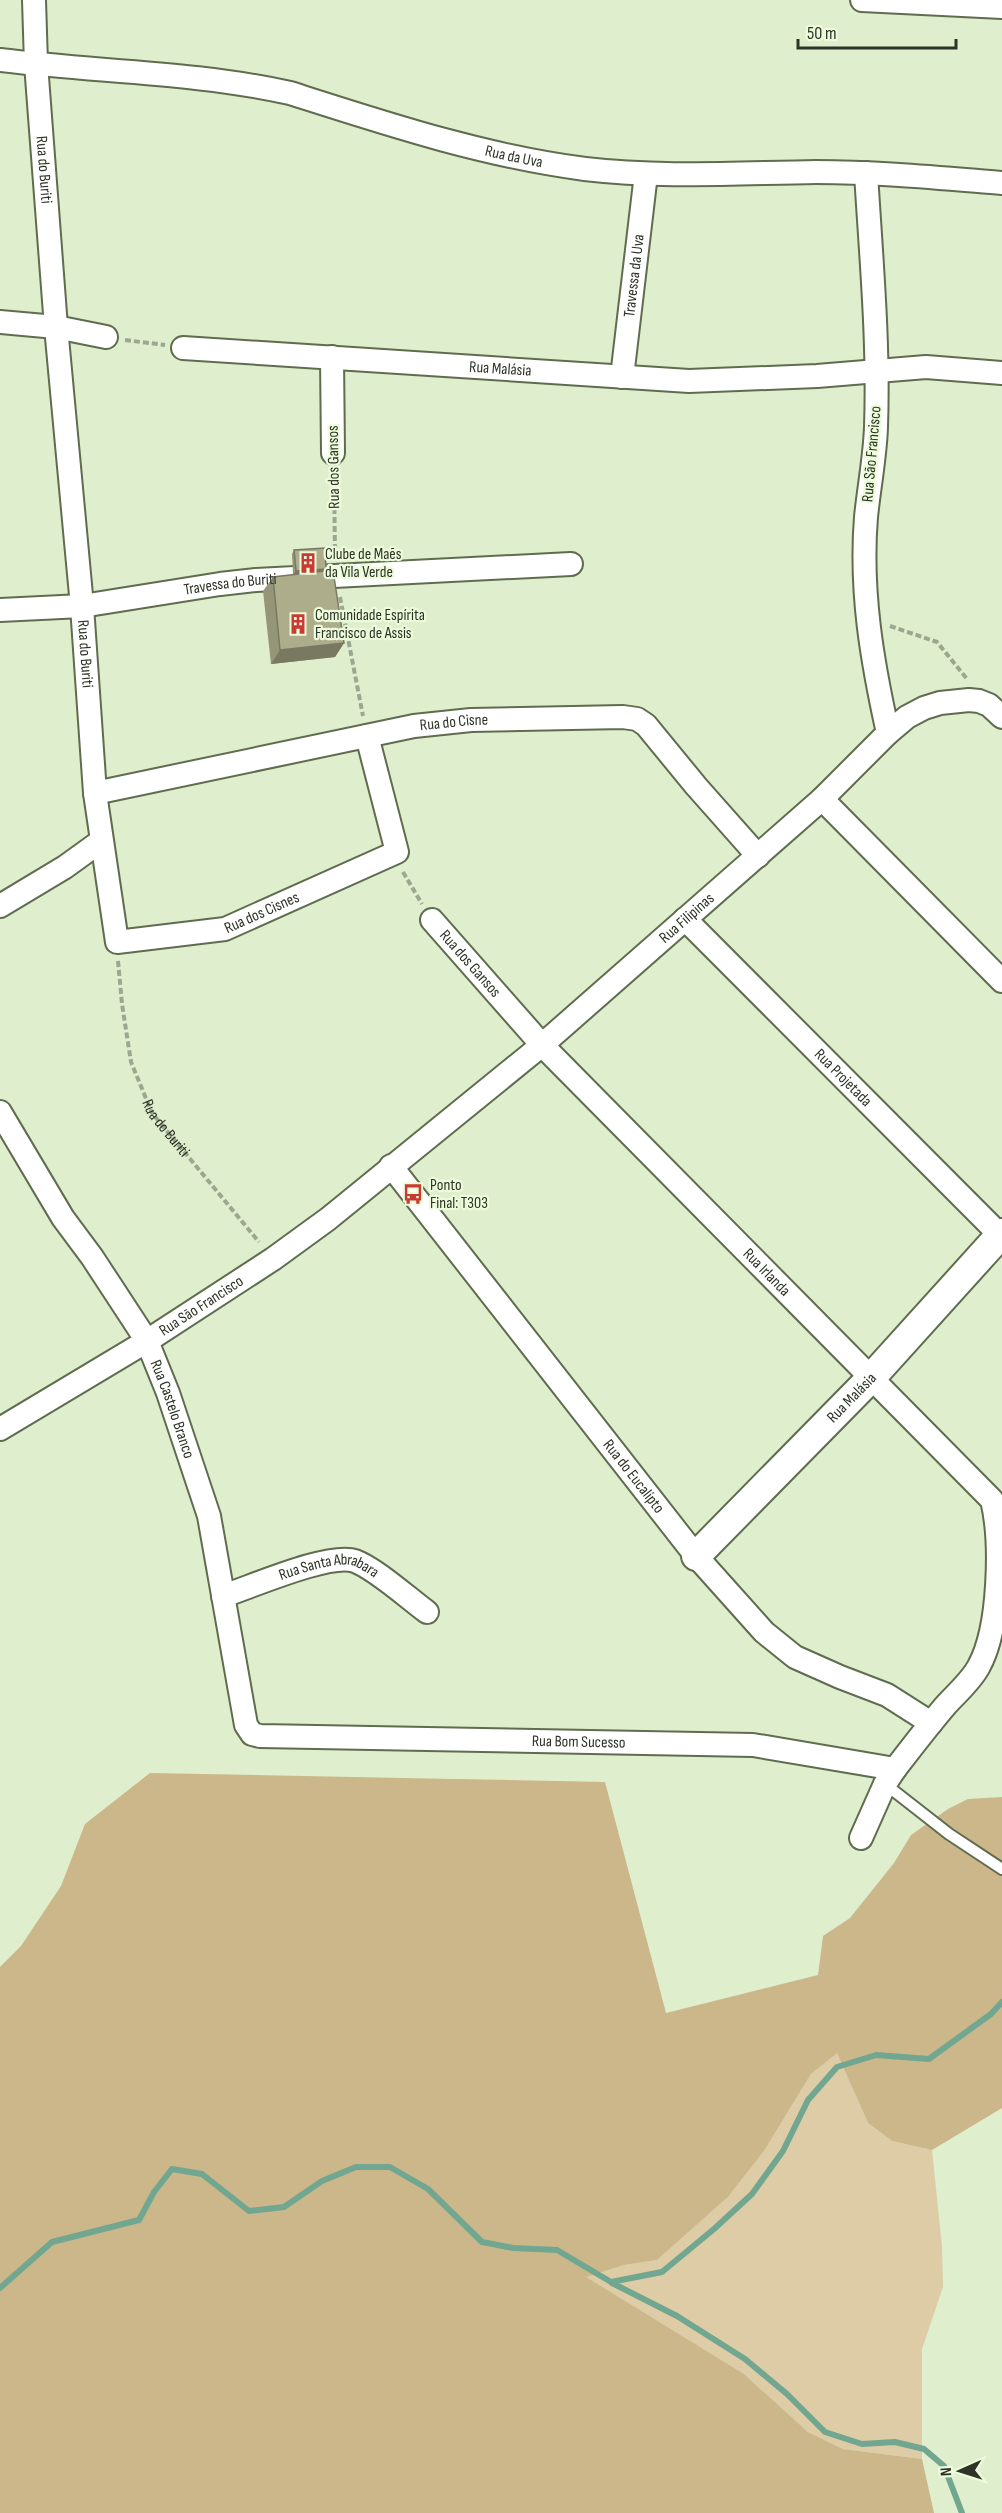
<svg xmlns="http://www.w3.org/2000/svg" width="1002" height="2513" font-family="'Sofia Sans Condensed',sans-serif">
<style>
.green{fill:#ddcca5}
.forest{fill:#cbb789}
.lines{fill:none;stroke-linecap:round;stroke-linejoin:round}
.stream{stroke:#71a690;stroke-width:6}
.service-casing{stroke:#5f6c4f;stroke-width:14}
.minor-casing{stroke:#5f6c4f;stroke-width:26}
.tertiary-casing{stroke:#5f6c4f;stroke-width:32}
.path{stroke:#9ba78e;stroke-width:4;stroke-dasharray:6 3;stroke-linecap:butt}
.service{stroke:#fff;stroke-width:10}
.minor{stroke:#fff;stroke-width:22}
.tertiary{stroke:#fff;stroke-width:28}
.wall{fill:#959578}
.shaded-wall{fill:#797961}
.building{fill:#adad8b;stroke:#797961;stroke-width:1.5}
.labels{text-anchor:middle;dominant-baseline:central;stroke-width:4.5;stroke-linejoin:round;paint-order:stroke}
.street-label{font-size:16px;fill:#2e3327;stroke:#ecfbda}
.poi-label{font-size:16px;fill:#2e3327;stroke:#ecfbda;text-anchor:start}
</style>
<rect width="100%" height="100%" fill="#dfeecd"/>
<path class="green" d="M837,2052L868,2123L892,2141L932,2150L942,2246L943,2287L922,2349V2459L843,2449L808,2432L744,2374L585,2277L624,2265L657,2260L728,2197L764,2151L811,2074Z"/>
<path class="forest" d="M150,1773L605,1782L666,2013L818,1975L823,1936L850,1918L894,1863L911,1835L948,1809L968,1799L1002,1797V2108L932,2150L892,2141L868,2123L837,2053L811,2074L764,2151L728,2197L657,2260L624,2265L586,2277L744,2374L808,2432L843,2449L922,2459L934,2513H0V1967L21,1946L61,1886L85,1824Z"/>
<g class="lines">
<g class="stream">
<path d="M612,2283L677,2316L745,2359L787,2394L825,2432L862,2444L895,2442L924,2449L944,2466L962,2513"/>
<path d="M0,2288L52,2242L139,2220L154,2192L172,2169L202,2174L249,2211L284,2207L322,2181L356,2167H390L428,2189L482,2242L513,2248L557,2250L611,2282L662,2272L714,2229L752,2194L783,2151L808,2100L837,2067L876,2055L929,2059L991,2014L1002,2002"/>
</g>
<g class="service-casing">
<path id="service" d="M885,1784L949,1834L1002,1869"/>
</g>
<g class="minor-casing">
<g id="minor">
<path id="s2" d="M34,0L36,64L56,327L82,606L95,793L117,942L225,929L397,852L367,736"/>
<path d="M862,0L1002,7"/>
<path id="s3" d="M0,60C97,72 195,72 290,93C387,124 484,156 585,169C661,178 739,173 816,172C878,172 940,178 1002,183"/>
<path d="M866,173C871,257 879,342 876,427C875,457 869,487 866,517C860,591 872,661 888,733"/>
<path d="M0,322L56,327L106,337"/>
<path id="s4" d="M183,348L689,381L817,376L926,367L1002,373"/>
<path d="M332,357L333,453"/>
<path id="s5" d="M622,377L646,174"/>
<path id="s6" d="M0,610L82,606L220,584L256,580L571,564"/>
<path id="s7" d="M95,793L414,726L471,720L623,717L637,719L646,725L696,786L758,856"/>
<path d="M822,799L1002,981"/>
<path d="M0,906L65,867L101,841"/>
<path id="s8" d="M685,919L1000,1235"/>
<path id="s9" d="M432,920L542,1045L992,1500C1002,1541 1000,1628 979,1666C972,1680 957,1693 946,1705C928,1726 912,1747 895,1769L885,1784L861,1838"/>
<path id="s10" d="M0,1112L63,1218L92,1257L147,1341L168,1393L209,1516L246,1725L252,1734L260,1736L753,1745L895,1769"/>
<path id="s11" d="M391,1166L696,1556L764,1632L795,1657L840,1677L887,1695L931,1723"/>
<path id="s12" d="M0,1429L147,1341L273,1259L328,1219L542,1045L822,799L888,733L907,717L924,708L940,703L969,700L979,701L989,705L1002,717"/>
<path id="s13" d="M223,1596C251,1587 330,1552 355,1561C376,1569 408,1598 427,1612"/>
</g>
</g>
<g class="tertiary-casing">
<g id="tertiary">
<path id="s14" d="M696,1556L871,1378L1002,1233"/>
</g>
</g>
<g class="path">
<path d="M125,340L165,345"/>
<path d="M334,472L335,557"/>
<path d="M340,597L363,716"/>
<path d="M890,626L937,642L967,679"/>
<path d="M403,872L422,904"/>
<path id="s1" d="M118,961L122,1004L131,1062L152,1113L259,1242"/>
</g>
<use href="#service" class="service"/>
<use href="#minor" class="minor"/>
<use href="#tertiary" class="tertiary"/>
</g>
<path class="wall" d="M294,550L326,569L324,571L344,643L335,657L271,664L263,591L273,577L293,575L292,554Z"/>
<g class="shaded-wall">
<path d="M326,569L323,573L293,575L296,571Z"/>
<path d="M344,643L335,657L271,664L280,650Z"/>
</g>
<g class="building">
<path d="M325,548L326,569L296,571L294,550Z"/>
<path d="M333,570L344,643L280,650L273,577Z"/>
</g>
<defs>
<g id="building-bare" transform="scale(1.62)"><path d="M-4-6H4V6H1V3H-1V6H-4ZM-2.5-4.3h1.7v1.8h-1.7ZM.8-4.3h1.7v1.8H.8ZM-2.5-1h1.7V.8h-1.7ZM.8-1h1.7V.8H.8Z" fill="#c83a32" stroke="#ecfbda" stroke-width="2.5" paint-order="stroke"/></g>
<g id="bus-bare" transform="scale(1.62)"><path d="M-5-6H5V4H4V6H2V4H-2V6H-4V4H-5ZM-3.5-4V0h7V-4ZM-3.5 1.2v1.5H-2V1.2ZM2 1.2v1.5H3.5V1.2Z" fill="#c83a32" stroke="#ecfbda" stroke-width="2.5" paint-order="stroke"/></g>
</defs>
<g fill-rule="evenodd">
<use href="#building-bare" x="308" y="563"/>
<use href="#building-bare" x="298" y="624"/>
<use href="#bus-bare" x="413" y="1194"/>
</g>
<g class="labels">
<g class="street-label">
<text stroke="none"><textPath href="#s3" startOffset="525">Rua da Uva</textPath></text>
<text stroke="none"><textPath href="#s2" startOffset="170">Rua do Buriti</textPath></text>
<text stroke="none"><textPath href="#s5" startOffset="102">Travessa da Uva</textPath></text>
<text stroke="none"><textPath href="#s4" startOffset="318">Rua Malásia</textPath></text>
<text transform="translate(872 454) rotate(-85)">Rua São Francisco</text>
<text transform="translate(334 467) rotate(-91)">Rua dos Gansos</text>
<text stroke="none"><textPath href="#s6" startOffset="232">Travessa do Buriti</textPath></text>
<text stroke="none"><textPath href="#s2" startOffset="656">Rua do Buriti</textPath></text>
<text stroke="none"><textPath href="#s7" startOffset="366">Rua do Cisne</textPath></text>
<text stroke="none"><textPath href="#s2" startOffset="1095">Rua dos Cisnes</textPath></text>
<text stroke="none"><textPath href="#s12" startOffset="858">Rua Filipinas</textPath></text>
<text stroke="none"><textPath href="#s9" startOffset="58">Rua dos Gansos</textPath></text>
<text stroke="none"><textPath href="#s8" startOffset="224">Rua Projetada</textPath></text>
<text stroke="none"><textPath href="#s1" startOffset="177">Rua do Buriti</textPath></text>
<text stroke="none"><textPath href="#s9" startOffset="486">Rua Irlanda</textPath></text>
<text stroke="none"><textPath href="#s12" startOffset="236">Rua São Francisco</textPath></text>
<text stroke="none"><textPath href="#s14" startOffset="222">Rua Malásia</textPath></text>
<text stroke="none"><textPath href="#s10" startOffset="345">Rua Castelo Branco</textPath></text>
<text stroke="none"><textPath href="#s11" startOffset="394">Rua do Eucalípto</textPath></text>
<text stroke="none"><textPath href="#s13" startOffset="112">Rua Santa Abrabara</textPath></text>
<text stroke="none"><textPath href="#s10" startOffset="1008">Rua Bom Sucesso</textPath></text>
</g>
<g class="poi-label">
<text x="325" y="554">Clube de Maẽs<tspan x="325" dy="18">da Vila Verde</tspan></text>
<text x="315" y="615">Comunidade Espírita<tspan x="315" dy="18">Francisco de Assis</tspan></text>
<text x="430" y="1185">Ponto<tspan x="430" dy="18">Final: T303</tspan></text>
</g>
</g>
<g transform="translate(960 2471) rotate(267)" stroke="#ecfbda" stroke-width="4.5" paint-order="stroke">
<path d="M0-4.5L10 22L0 15L-10 22Z" fill="#2e3327"/>
<text y="-9" font-size="16" font-weight="bold" text-anchor="middle" fill="#2e3327">N</text>
</g>
<path d="M798 39v9h158v-9" fill="none" stroke="#2e3327" stroke-width="3"/>
<text x="807" y="39" font-size="18" fill="#2e3327" stroke="#ecfbda" stroke-width="4.5" paint-order="stroke">50 m</text>
</svg>
